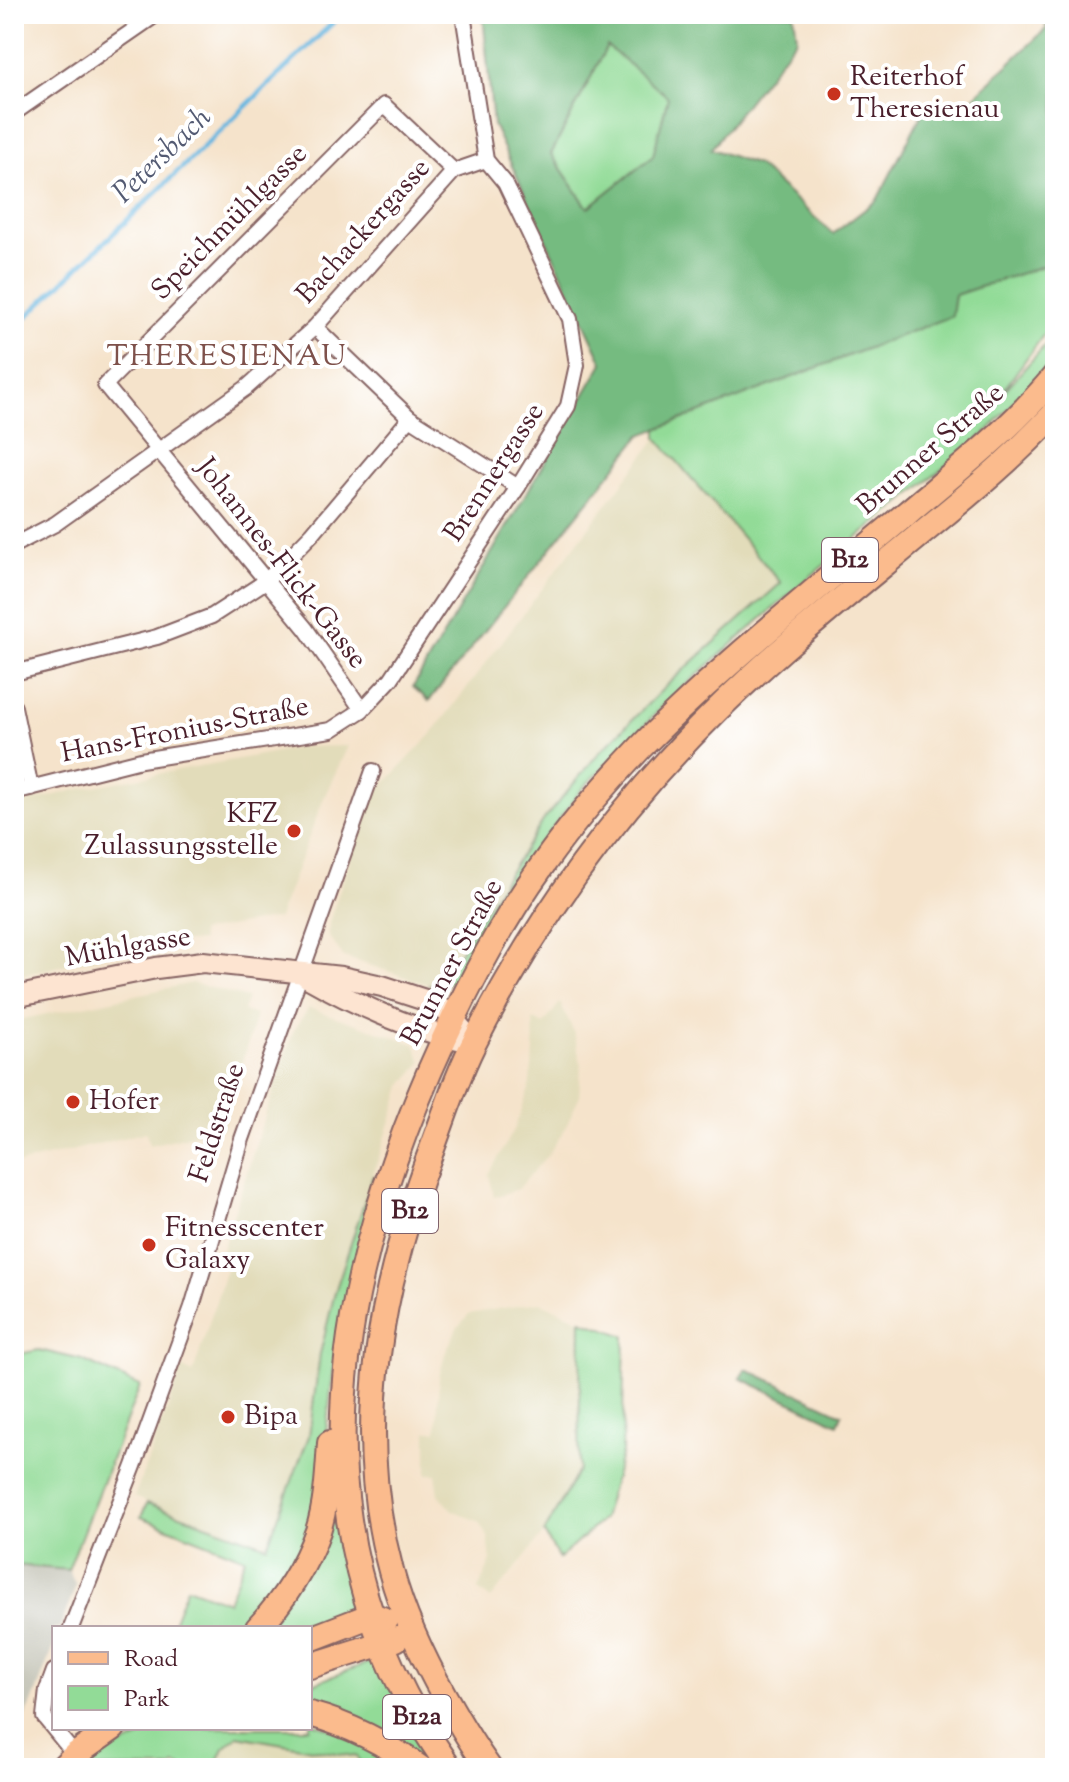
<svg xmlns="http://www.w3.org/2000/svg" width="1069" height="1782" font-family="'Sorts Mill Goudy',serif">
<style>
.built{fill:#e2dcba}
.industrial{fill:#c5c5b8}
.green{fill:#92db97;stroke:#6e7d61;stroke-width:2}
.forest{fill:#75bb80;stroke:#606d56;stroke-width:2;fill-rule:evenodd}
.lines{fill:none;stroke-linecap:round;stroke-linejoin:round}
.stream{stroke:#64b5df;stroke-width:5}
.street-casing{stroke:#866463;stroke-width:18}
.secondary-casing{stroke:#866463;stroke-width:24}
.primary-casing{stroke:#866463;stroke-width:28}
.street{stroke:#fff;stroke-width:14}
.secondary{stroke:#fde4d1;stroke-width:20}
.primary{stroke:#fbbb8d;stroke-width:24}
.poi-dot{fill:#c8321e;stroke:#fff;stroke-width:3}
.labels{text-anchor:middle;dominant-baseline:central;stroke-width:8;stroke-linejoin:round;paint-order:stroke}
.shield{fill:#fff;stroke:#80626b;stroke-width:2}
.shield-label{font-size:26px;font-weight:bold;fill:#4a1f2b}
.poi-label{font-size:28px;fill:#4a1f2b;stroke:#fff;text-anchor:start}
.street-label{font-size:28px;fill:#4a1f2b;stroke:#fff}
.water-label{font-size:30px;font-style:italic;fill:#545b73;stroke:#fff}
.neighbourhood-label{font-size:30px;letter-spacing:2px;fill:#7e514b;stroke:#fff}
</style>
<rect width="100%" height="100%" fill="#fff"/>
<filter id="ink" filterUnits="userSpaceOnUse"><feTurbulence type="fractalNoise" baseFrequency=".0125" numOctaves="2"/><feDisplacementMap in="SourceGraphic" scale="16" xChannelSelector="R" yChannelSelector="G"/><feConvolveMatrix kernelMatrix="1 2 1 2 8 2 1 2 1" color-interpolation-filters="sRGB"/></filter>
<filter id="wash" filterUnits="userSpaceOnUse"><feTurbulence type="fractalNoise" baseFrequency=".006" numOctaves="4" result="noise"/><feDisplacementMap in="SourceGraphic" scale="32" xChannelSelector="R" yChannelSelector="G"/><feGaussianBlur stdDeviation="1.8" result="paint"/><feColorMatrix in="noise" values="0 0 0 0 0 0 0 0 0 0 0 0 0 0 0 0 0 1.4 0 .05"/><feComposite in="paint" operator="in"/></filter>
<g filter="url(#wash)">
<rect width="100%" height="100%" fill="#f5e3cb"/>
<g class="built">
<path d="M657,438L781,583L668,684L599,753L480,917L442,982L430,985L344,957L329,937V922L370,799L431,735Z"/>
<path d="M348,746L325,795L278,918L200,932L201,941L150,945L14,977V806L75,790L168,772L303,747Z"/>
<path d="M192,983L247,998L243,1011L256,1015L223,1128L149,1145L146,1132L14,1165V1021Z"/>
<path d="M560,1003L574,1032L581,1065L579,1097L565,1129L549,1153L518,1189L494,1197L489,1174L514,1130L529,1089L534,1052L533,1019L543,1025Z"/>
<path d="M309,1008L415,1044L422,1062L402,1086L335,1292L320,1354L309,1436L267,1546L134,1497L183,1368L193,1373L230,1257L221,1254L262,1125L294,1030Z"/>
<path d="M540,1302L581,1320L579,1469L544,1533L491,1599L478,1590L491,1561L488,1537L478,1521L452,1510L439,1494L436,1474H427V1431H437L439,1377L445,1354L457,1328L469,1314Z"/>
<path d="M238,1736L358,1757L361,1768H215L224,1748Z"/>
</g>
<path class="industrial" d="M14,1565L68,1570L76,1585L60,1628H54V1644L32,1703L14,1740Z"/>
<g class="green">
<path d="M607,46L669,97L653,156L588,208L551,154Z"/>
<path d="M1055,262V319L997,399L1055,334V358L984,435L807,579L672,697L623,747L582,789L537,848L493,915L457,976L441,989L430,985L442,982L480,917L545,818L599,753L668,684L781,583L657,438V429L951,316L955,295Z"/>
<path d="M373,1176L381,1178L355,1270L336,1350L320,1480L302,1546L258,1615L242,1628H171L187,1587L228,1602L245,1558L141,1517L147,1503L267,1546L309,1436L320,1354L335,1292Z"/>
<path d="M581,1320L625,1336L622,1452L603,1519L559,1559L544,1533L579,1469Z"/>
<path d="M39,1350L82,1360L140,1386L68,1570L14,1565V1355Z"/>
<path d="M337,1501L359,1610L310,1628H266Z"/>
<path d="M378,1659L429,1755L423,1758L310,1704V1685Z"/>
<path d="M310,1722L346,1734L406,1768H361L358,1757L238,1736L224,1748L215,1768H185L175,1765L170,1768H86L103,1754L161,1728H310Z"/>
</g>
<g class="forest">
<path d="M483,14H794L797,38L711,149L757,165L833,234L877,200L928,102L955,115L1047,28L1040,14H1055V262L955,295L952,316L641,435L429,701L413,687L603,363L493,125ZM607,46L668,97L653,156L588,208L551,154Z"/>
<path d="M746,1369L842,1414L838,1424L740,1378Z"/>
</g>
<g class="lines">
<path class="stream" d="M14,329L342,14"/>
</g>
</g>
<g filter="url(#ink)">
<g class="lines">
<g class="street-casing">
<g id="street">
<path d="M14,113L157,14"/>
<path d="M315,327L410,418L518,487"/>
<path d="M14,545L55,524L246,388L315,327L454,171L486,160"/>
<path d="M14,673L157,637L212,616L266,581L312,534L410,418"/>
<path d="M14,707L31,788"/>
<path d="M362,710L306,629L105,385L384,105L454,171"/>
<path d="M14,792L141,760L331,730L362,710L391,679L518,487L568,406L577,365L570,319L505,183L486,160L463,14"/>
<path d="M71,1628L134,1466L192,1307L242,1139L373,771"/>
<path d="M54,1671L47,1690L44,1717L75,1755"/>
</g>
</g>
<g class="secondary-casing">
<g id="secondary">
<path d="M307,977C351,1002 409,1029 458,1039"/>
<path d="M14,997L156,968L203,962L341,977L382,986L428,1001L446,1011L474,1043"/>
</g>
</g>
<g class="primary-casing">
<g id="primary">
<path d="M258,1628C284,1600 305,1567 318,1531C327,1503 328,1472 330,1443"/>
<path d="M310,1639L372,1615L385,1620"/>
<path d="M310,1666L396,1639"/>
<path d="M310,1714C350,1725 387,1744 420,1768"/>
<path d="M62,1768L75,1755L113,1728"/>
<path d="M450,1768C439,1752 427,1735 418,1718C383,1658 359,1589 349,1520C324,1356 376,1187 444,1039C472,978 504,918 544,863C573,822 606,784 641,747C724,663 817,589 907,513C958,470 1012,428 1055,376"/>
<path d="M489,1768C473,1746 459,1722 446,1699C423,1658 403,1616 391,1571C352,1426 381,1283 433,1146C446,1111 458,1073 476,1039C538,917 618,807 717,710C783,645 856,588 928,528C972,492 1016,455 1055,413"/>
</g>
</g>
<use href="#street" class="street"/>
<use href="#secondary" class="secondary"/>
<use href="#primary" class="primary"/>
</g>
</g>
<g class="poi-dot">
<circle cx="834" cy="94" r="8"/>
<circle cx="294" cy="831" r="8"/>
<circle cx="73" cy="1102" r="8"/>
<circle cx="149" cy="1245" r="8"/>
<circle cx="228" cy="1417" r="8"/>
</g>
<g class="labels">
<g class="shield">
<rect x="822" y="538" width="56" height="44" rx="6"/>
<rect x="382" y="1189" width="56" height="44" rx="6"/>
<rect x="383" y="1695" width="68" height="44" rx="6"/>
</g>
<g class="shield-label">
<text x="850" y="560">B12</text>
<text x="410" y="1211">B12</text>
<text x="417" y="1717">B12a</text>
</g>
<g class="poi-label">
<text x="850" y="78">Reiterhof<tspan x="850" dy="32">Theresienau</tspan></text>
<text x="278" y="815" text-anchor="end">KFZ<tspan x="278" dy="32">Zulassungsstelle</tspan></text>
<text x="89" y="1102">Hofer</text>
<text x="165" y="1229">Fitnesscenter<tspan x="165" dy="32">Galaxy</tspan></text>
<text x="244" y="1417">Bipa</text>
</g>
<g class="street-label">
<text transform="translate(230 223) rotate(-45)">Speichmühlgasse</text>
<text transform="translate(364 232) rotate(-48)">Bachackergasse</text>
<text transform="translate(931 450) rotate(-41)">Brunner Straße</text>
<text transform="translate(495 473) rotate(-57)">Brennergasse</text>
<text transform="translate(281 564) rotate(52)">Johannes-Flick-Gasse</text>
<text transform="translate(185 731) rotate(-11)">Hans-Fronius-Straße</text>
<text transform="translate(128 948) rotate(-10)">Mühlgasse</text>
<text transform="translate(453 963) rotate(-62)">Brunner Straße</text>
<text transform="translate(218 1123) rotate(-72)">Feldstraße</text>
</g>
<g class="water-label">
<text transform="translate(163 156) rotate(-44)">Petersbach</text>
</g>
<g class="neighbourhood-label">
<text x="227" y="357">THERESIENAU</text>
</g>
</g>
<rect width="1069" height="1782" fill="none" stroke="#fff" stroke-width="48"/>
<rect x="52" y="1626" width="260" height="104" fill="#ffffff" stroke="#b7a5aa" stroke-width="2"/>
<rect x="68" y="1652" width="40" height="12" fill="#fbbb8d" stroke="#b7a5aa" stroke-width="2"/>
<text x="124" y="1666" font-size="24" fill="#4a1f2b">Road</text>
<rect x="68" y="1686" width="40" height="24" fill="#92db97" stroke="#b7a5aa" stroke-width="2"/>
<text x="124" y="1706" font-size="24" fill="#4a1f2b">Park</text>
</svg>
